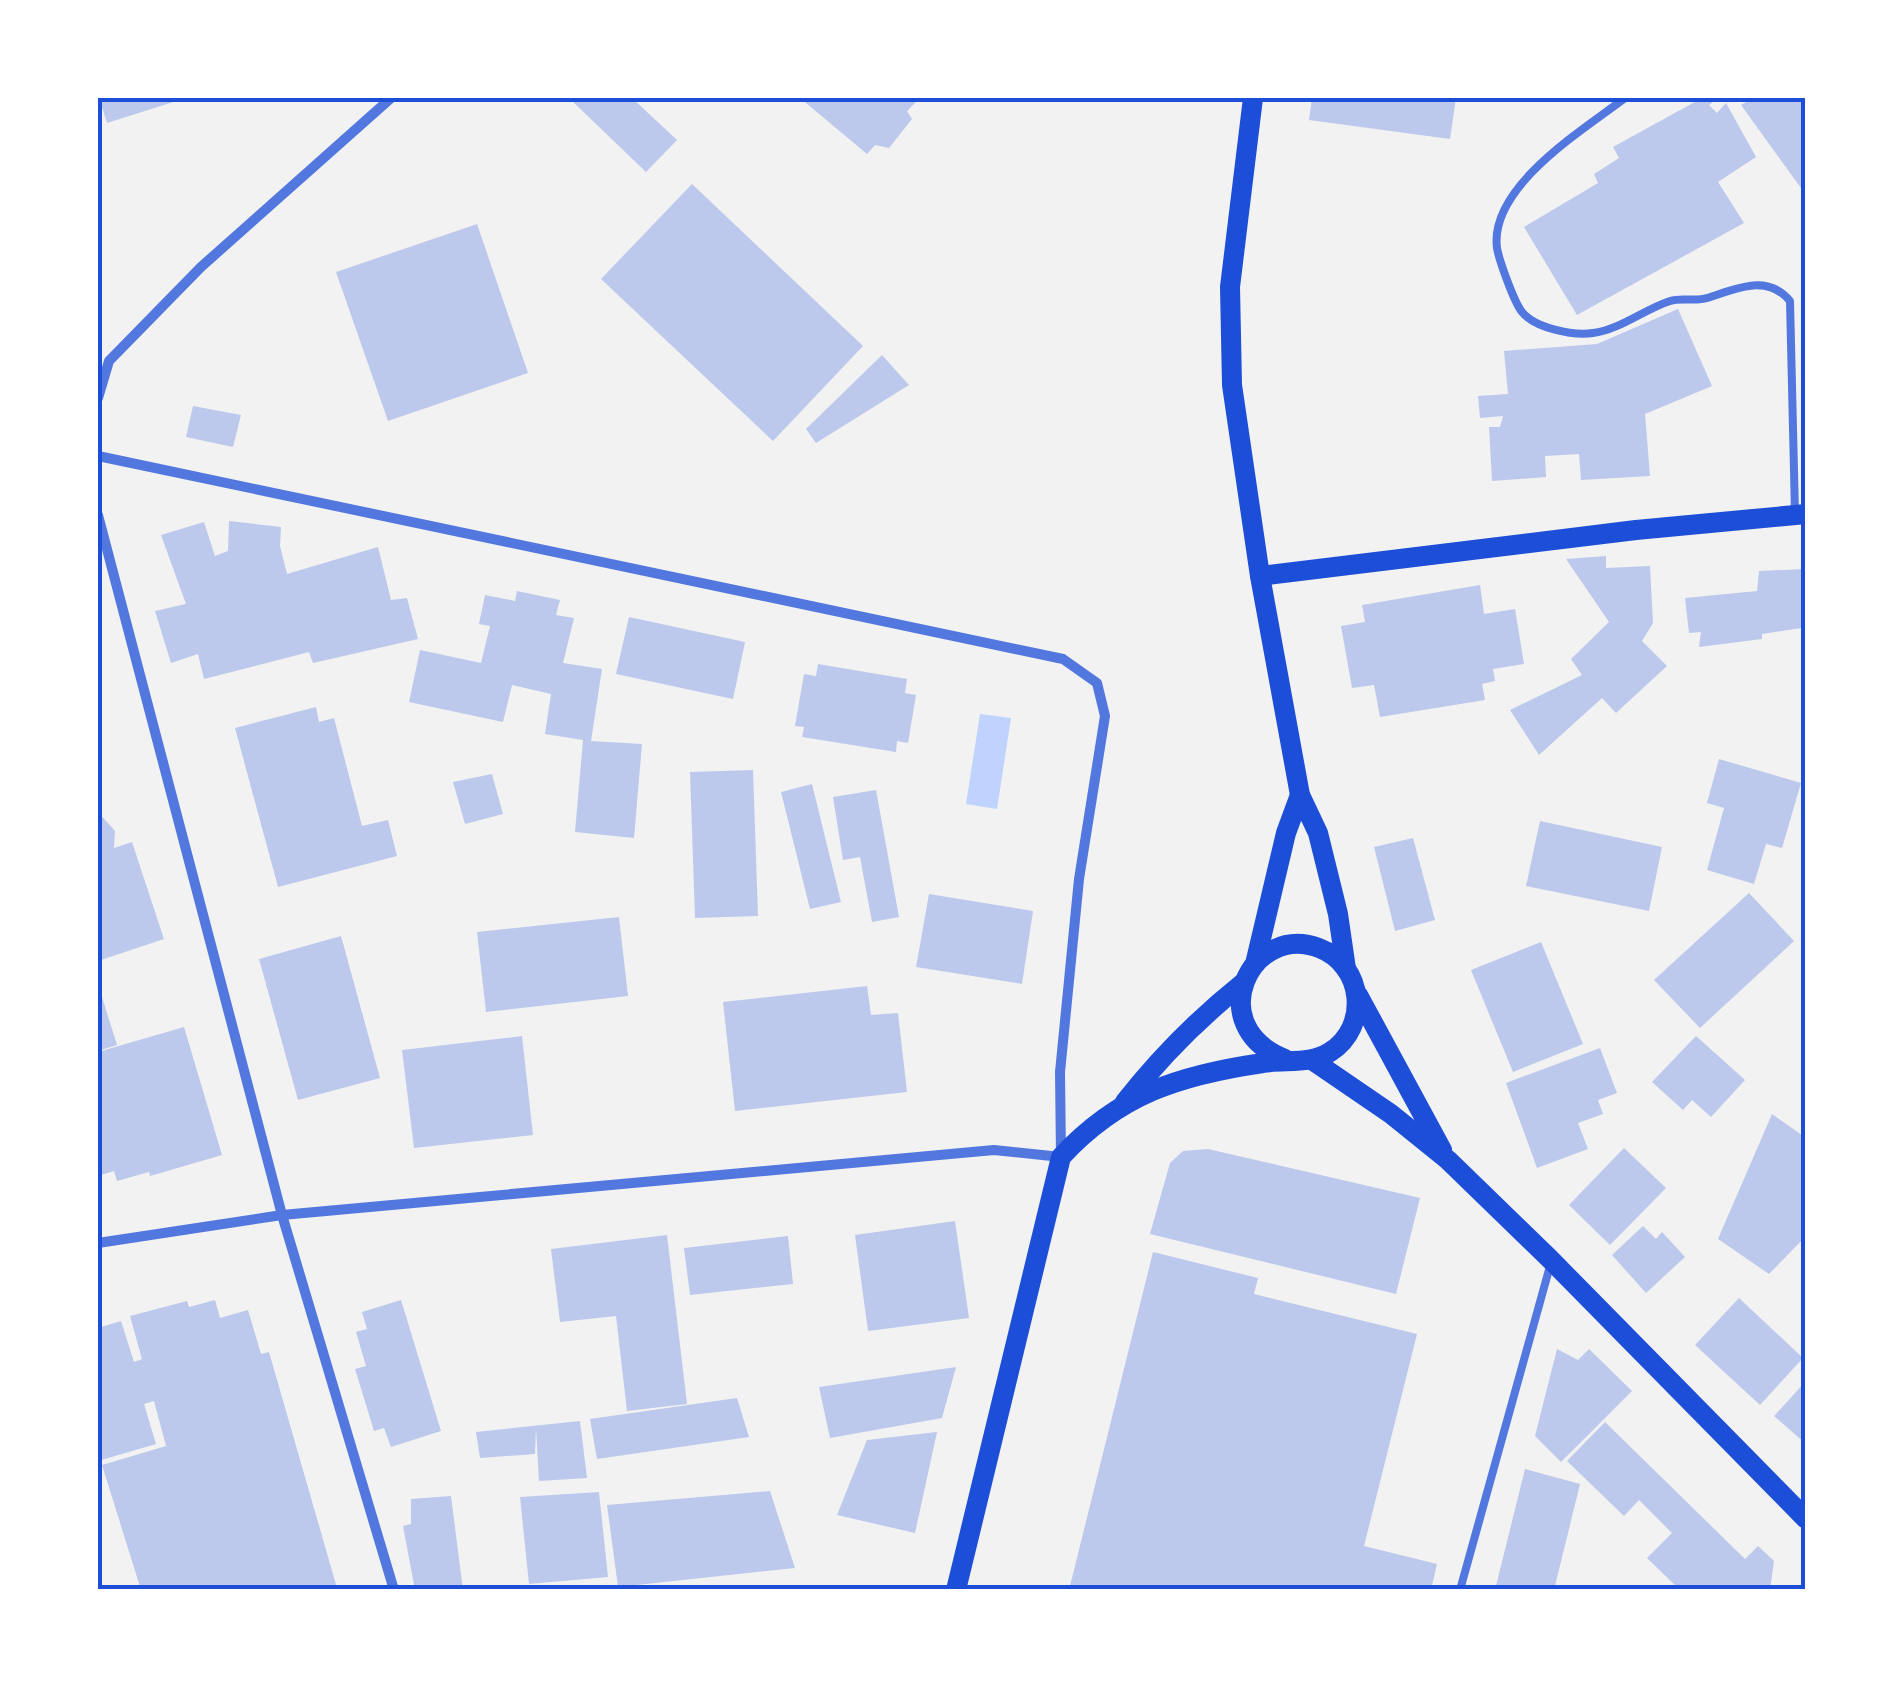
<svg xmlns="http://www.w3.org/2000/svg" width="1903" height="1687" font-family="Manrope,sans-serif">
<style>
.water{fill:#bfd3fe}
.building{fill:#bdc9ec}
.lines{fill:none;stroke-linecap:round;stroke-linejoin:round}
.service{stroke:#5277de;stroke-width:8}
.minor{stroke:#5277de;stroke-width:10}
.secondary{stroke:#1d4ed8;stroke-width:20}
.neatline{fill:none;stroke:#1d4ed8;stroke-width:4}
</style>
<rect width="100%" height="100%" fill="#f2f2f2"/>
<path class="water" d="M980,714L1011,718L997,809L966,804Z"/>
<g class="building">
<path d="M99,98H186L107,123Z"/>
<path d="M573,98H632L677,140L646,172L571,100Z"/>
<path d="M800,98H920L907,111L912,119L889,148L875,145L867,154Z"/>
<path d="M1312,98H1456L1450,139L1309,120Z"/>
<path d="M1702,98H1718L1709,105L1717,113L1726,103L1756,157L1718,182L1744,223L1577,315L1524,227L1598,183L1594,174L1619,158L1613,147Z"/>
<path d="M1753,98H1806V195L1741,105Z"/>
<path d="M692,184L863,346L773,441L601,279Z"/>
<path d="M477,224L528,373L388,421L336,272Z"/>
<path d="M1678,309L1712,386L1645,414L1650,476L1581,480L1579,454L1545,456L1546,477L1492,481L1489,427H1500L1503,416L1480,418L1478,396L1508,394L1504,351L1597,344Z"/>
<path d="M882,355L909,385L816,443L806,429Z"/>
<path d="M193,406L241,415L233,447L186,437Z"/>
<path d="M229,521L281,527L280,546L287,574L378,547L391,600L407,598L418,639L313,663L309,652L204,679L198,654L171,663L155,611L186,604L161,535L204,522L215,556L228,551Z"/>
<path d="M1606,556V568L1650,566L1653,623L1642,641L1667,666L1616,713L1602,698L1539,755L1510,710L1582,675L1571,659L1609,622L1566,559Z"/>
<path d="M1806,569V623L1802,628L1762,634V639L1699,647L1701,632L1689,633L1685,598L1757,591L1759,571Z"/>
<path d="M1480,585L1484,614L1515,609L1524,664L1493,669L1495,681L1482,684L1485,700L1380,717L1374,685L1352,688L1341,626L1365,622L1362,605Z"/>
<path d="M517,591L560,600L556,615L574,618L563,663L602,669L591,741L642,744L634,838L575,832L583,740L545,734L551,694L512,685L503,722L409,702L420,650L481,663L490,626L479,624L485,595L515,601Z"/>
<path d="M629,617L745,642L733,699L616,674Z"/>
<path d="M818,664L907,679L905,693L916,695L908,743L897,741L896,752L802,737L804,727L795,726L804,674L816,676Z"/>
<path d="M316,707L319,722L334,718L362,826L388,820L397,856L278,887L235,728Z"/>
<path d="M1719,759L1801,783L1782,848L1766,844L1754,884L1707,870L1724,808L1707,803Z"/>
<path d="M753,770L758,916L695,918L690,772Z"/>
<path d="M492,774L503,814L465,824L453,782Z"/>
<path d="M812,784L841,902L810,909L781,792Z"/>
<path d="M876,790L899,917L872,922L860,857L843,860L833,797Z"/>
<path d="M98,812L115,831L114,848L132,842L164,939L98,961Z"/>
<path d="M1540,821L1662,847L1649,911L1526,886Z"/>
<path d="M1413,838L1435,920L1395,931L1374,847Z"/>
<path d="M1749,893L1794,941L1700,1028L1654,980Z"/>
<path d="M929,894L1033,911L1022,984L916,967Z"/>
<path d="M619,917L628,996L486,1012L477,932Z"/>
<path d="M341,936L380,1078L298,1100L259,959Z"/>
<path d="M1541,942L1583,1044L1513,1072L1471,970Z"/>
<path d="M98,984L117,1045L98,1051Z"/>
<path d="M867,986L871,1015L898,1013L907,1092L735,1111L723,1002Z"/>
<path d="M184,1027L222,1155L150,1176L149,1172L117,1181L114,1171L98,1176V1052Z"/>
<path d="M522,1036L533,1135L414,1148L402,1050Z"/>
<path d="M1696,1036L1745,1080L1711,1117L1692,1100L1683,1110L1652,1082Z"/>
<path d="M1600,1048L1617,1093L1598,1100L1603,1114L1578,1123L1588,1149L1537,1168L1506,1083Z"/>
<path d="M1772,1114L1806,1138V1236L1769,1274L1718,1239Z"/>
<path d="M1624,1148L1666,1188L1610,1245L1569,1205Z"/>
<path d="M1208,1149L1420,1198L1396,1294L1150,1234L1170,1163L1183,1151Z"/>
<path d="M955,1221L969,1318L868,1331L855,1235Z"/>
<path d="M1643,1226L1656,1239L1662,1232L1685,1257L1646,1293L1612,1255Z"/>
<path d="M667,1235L687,1404L627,1411L616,1316L560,1322L551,1249Z"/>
<path d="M788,1236L793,1284L690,1295L684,1248Z"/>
<path d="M1153,1252L1258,1278L1254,1294L1417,1334L1364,1546L1437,1564L1431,1590H1069Z"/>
<path d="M1739,1298L1803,1358L1760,1405L1695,1345Z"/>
<path d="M215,1300L220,1318L248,1310L261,1354L269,1352L337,1588L141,1590L102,1465L166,1446L154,1401L144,1404L156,1444L98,1461V1328L121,1321L134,1362L142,1359L130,1316L187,1301L189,1307Z"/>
<path d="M401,1300L441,1431L391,1447L384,1428L374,1431L355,1369L366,1366L356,1332L367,1329L362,1312Z"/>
<path d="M1557,1349L1578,1360L1589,1349L1632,1391L1561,1462L1535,1436Z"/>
<path d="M956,1367L942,1418L830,1438L819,1387Z"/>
<path d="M1806,1381V1444L1774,1416Z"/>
<path d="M737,1398L749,1437L597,1459L590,1419Z"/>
<path d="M580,1421L587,1478L539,1481L536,1428L535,1454L480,1458L476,1432Z"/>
<path d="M1605,1422L1745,1559L1758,1546L1774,1561L1770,1590H1680L1647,1558L1672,1533L1639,1500L1624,1516L1567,1461Z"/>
<path d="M937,1432L915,1533L837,1515L867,1440Z"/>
<path d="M1525,1469L1580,1484L1554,1590H1495Z"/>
<path d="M770,1491L795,1568L618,1587L607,1505Z"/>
<path d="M599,1492L608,1577L529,1584L520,1497Z"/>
<path d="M451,1496L463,1590H415L403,1526L411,1524V1499Z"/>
</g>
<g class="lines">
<g class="service">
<path d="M1625,98C1583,130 1489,187 1497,248C1499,260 1514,302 1522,312C1535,328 1573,336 1593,333C1619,330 1645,309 1670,301C1682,297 1695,302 1707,298C1736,289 1767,273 1790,301L1795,513"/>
<path d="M1460,1590L1550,1266"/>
</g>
<g class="minor">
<path d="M98,398L109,361L201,267L391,98"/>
<path d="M98,456L1063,659L1097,683L1105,716L1079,879L1060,1072L1061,1157L994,1150L282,1215L98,1243"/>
<path d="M98,515L282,1215L394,1590"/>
</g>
<g class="secondary">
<path d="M1253,98L1230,287L1232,385L1260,576L1300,795L1318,833L1338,914L1346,969"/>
<path d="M1260,576L1636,530L1806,514"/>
<path d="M1255,964L1286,833L1300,795"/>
<path d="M1358,995L1442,1150"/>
<path d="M1312,1060L1391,1114L1448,1160L1551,1260L1806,1519"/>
<path d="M1125,1102C1161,1056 1198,1019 1243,983"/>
<path d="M956,1590L1061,1157C1119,1094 1180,1075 1263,1063C1286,1059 1310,1065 1330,1052C1370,1027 1364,965 1319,948C1251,922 1201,1026 1285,1059"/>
</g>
</g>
<rect width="1903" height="1687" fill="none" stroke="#ffffff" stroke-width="200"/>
<rect x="100" y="100" width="1703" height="1487" class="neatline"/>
</svg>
